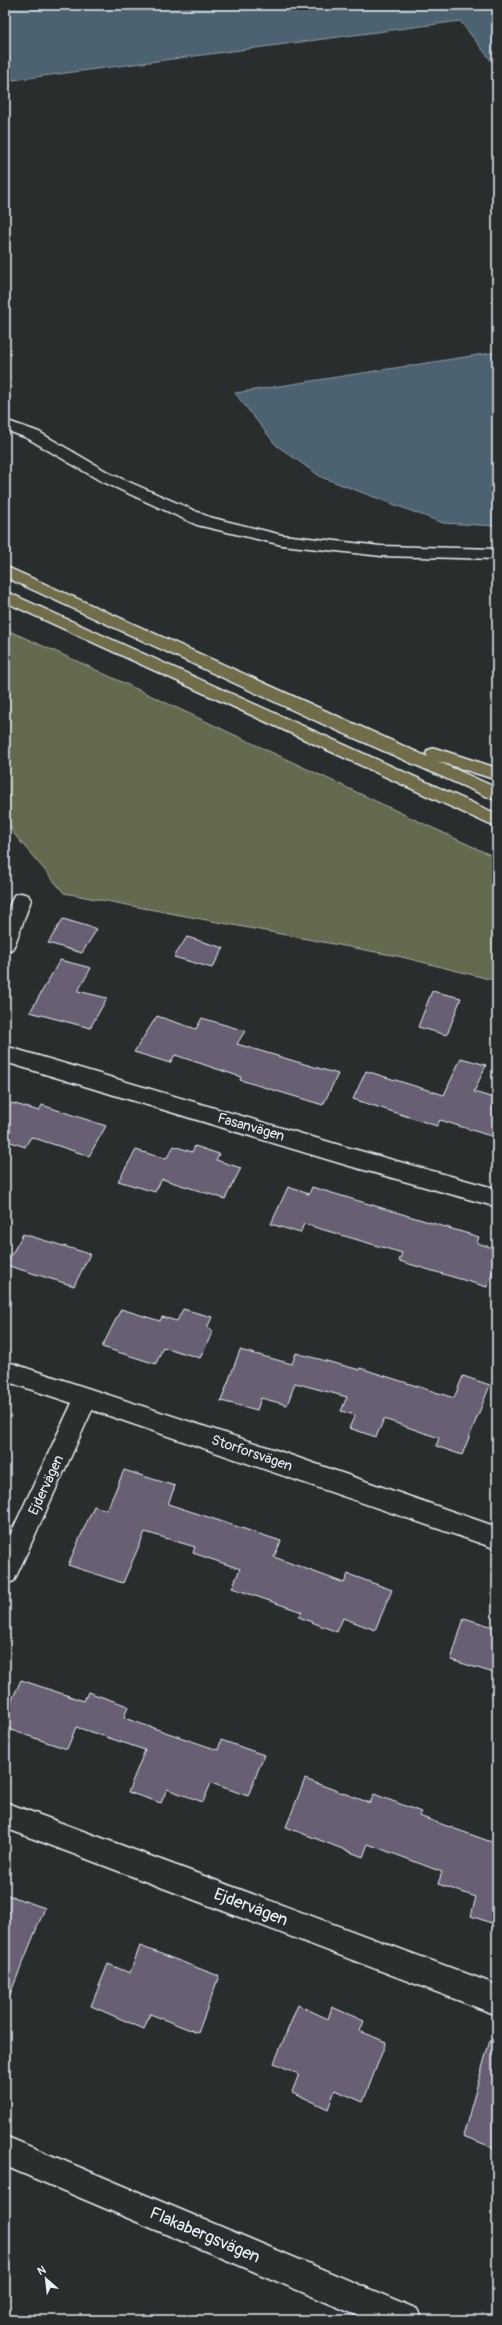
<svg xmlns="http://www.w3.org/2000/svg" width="502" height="2325" font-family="Pangolin,sans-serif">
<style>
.green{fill:#636a50;stroke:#a6aea4}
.water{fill:#4e6271;stroke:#8c9ba7}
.building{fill:#676072;stroke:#e8f1f8}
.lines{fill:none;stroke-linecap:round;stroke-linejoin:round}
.minor-casing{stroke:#e8f1f8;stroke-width:3}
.highway-casing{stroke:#e8f1f8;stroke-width:3}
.minor{fill:#2a2d2e;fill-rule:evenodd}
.highway{fill:#716d4b;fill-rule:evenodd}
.labels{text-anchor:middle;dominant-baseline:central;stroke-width:3;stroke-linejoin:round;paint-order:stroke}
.street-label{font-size:14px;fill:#e8f1f8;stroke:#2a2d2e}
.near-street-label{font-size:17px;fill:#e8f1f8;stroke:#2a2d2e}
</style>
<rect width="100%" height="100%" fill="#2a2d2e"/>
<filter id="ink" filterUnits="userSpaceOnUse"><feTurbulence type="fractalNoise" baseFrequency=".025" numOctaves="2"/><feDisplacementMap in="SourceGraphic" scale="8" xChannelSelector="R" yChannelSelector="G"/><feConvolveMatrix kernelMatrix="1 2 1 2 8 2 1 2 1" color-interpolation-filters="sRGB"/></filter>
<g filter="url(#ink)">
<path class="green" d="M5,629L79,662L497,858V981L402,957L64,893L14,834L5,818Z"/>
<g class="water">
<path d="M5,5H497V68L460,21L5,81Z"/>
<path d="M497,352V526L443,523L321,477L276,445L235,393Z"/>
</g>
<g class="building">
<path d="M63,919L97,929L82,953L48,943Z"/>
<path d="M187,937L224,948L212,968L174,957Z"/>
<path d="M60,960L91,968L78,991L107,998L90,1028L30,1012Z"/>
<path d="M432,991L461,998L447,1035L418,1027Z"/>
<path d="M157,1016L196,1029L202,1018L245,1031L237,1044L338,1074L323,1105L240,1080L241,1077L175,1055L170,1063L134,1052Z"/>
<path d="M461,1058L486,1065L474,1092L497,1099V1138L440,1120L437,1126L353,1099L366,1071L444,1095Z"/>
<path d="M12,1103L39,1111L42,1105L106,1126L89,1156L31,1137L25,1147L5,1140V1113Z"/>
<path d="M174,1146L192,1152L195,1146L219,1154L216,1160L241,1168L225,1199L162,1179L155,1192L118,1181L136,1150L166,1159Z"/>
<path d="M288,1187L309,1194L312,1187L479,1237L477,1243L497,1249V1262L487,1287L399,1261L402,1253L304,1224L300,1233L271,1224Z"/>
<path d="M23,1234L90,1254L74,1286L6,1265Z"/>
<path d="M121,1309L160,1321L162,1317L177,1321L183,1309L212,1317L207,1328L213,1331L200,1358L163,1347L156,1364L102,1347Z"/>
<path d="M240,1350L292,1364L296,1353L360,1370V1368L454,1398L463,1376L490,1385L462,1455L436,1446L439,1438L384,1419L376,1437L349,1428L355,1415L341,1411L347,1397L295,1383L287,1405L261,1398L257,1410L221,1401Z"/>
<path d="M124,1470L175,1486L168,1504L281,1541L274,1557L344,1583L348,1574L392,1590L375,1630L343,1618L337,1632L299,1617L302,1612L232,1588L240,1569L193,1553L195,1547L145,1532L123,1583L68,1565L94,1506L107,1510Z"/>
<path d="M464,1618L497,1628V1674L451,1660Z"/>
<path d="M21,1680L84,1701L88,1692L128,1706L124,1718L218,1750L221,1740L264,1755L248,1796L211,1783L203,1802L167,1789L161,1803L128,1792L145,1750L76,1727L67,1749L5,1728V1715Z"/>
<path d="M305,1779L370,1803L374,1794L421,1812L419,1816L497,1844V1925L471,1916L476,1897L438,1884L442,1872L368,1844L363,1857L286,1827Z"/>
<path d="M5,1894L45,1908L6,2004L5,2003Z"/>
<path d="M140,1946L219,1976L198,2033L150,2014L144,2029L91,2006L108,1964L130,1973Z"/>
<path d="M298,2005L328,2019L332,2007L364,2021L360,2031L386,2042L363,2102L335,2090L328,2109L292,2092L299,2074L274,2063Z"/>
<path d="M490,2040L497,2041V2149L463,2136Z"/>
</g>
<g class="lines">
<g class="minor-casing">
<g id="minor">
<path d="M5,420L39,432L111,474L209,517L282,535L381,546L497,549V559L381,556L282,545L197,525L99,480L27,438L5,430Z"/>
<path d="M21,893L28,895L31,900L15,944L12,949L5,951V917L14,895Z"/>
<path d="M5,1046L346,1147L497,1189V1207L346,1165L5,1062Z"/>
<path d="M5,1361L270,1448L497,1527V1549L92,1410L14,1581L5,1584V1546L72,1403L5,1381Z"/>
<path d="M5,1802L497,1985V2015L5,1828Z"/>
<path d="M5,2136L417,2309L422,2320H368L5,2166Z"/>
</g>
</g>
<g class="highway-casing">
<g id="highway">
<path d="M5,566L428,757L426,754L428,750L435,748L497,768V780L437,761L497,788V801L327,726L5,577Z"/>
<path d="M5,591L497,814V828L5,602Z"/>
</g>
</g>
<use href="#minor" class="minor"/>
<use href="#highway" class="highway"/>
</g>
</g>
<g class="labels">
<g class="street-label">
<text transform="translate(251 1127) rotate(16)">Fasanvägen</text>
<text transform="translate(252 1453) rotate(19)">Storforsvägen</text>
<text transform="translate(46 1485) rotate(-65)">Ejdervägen</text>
</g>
<g class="near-street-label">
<text transform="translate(251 1907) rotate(21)">Ejdervägen</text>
<text transform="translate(205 2235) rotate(23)">Flakabergsvägen</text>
</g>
</g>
<rect width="502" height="2325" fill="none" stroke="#2a2d2e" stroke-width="20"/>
<rect x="10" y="10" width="482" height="2305" fill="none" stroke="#e8f1f8" stroke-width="1.5" filter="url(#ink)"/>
<g transform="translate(46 2279) rotate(332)" stroke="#2a2d2e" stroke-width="3" paint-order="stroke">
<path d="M0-3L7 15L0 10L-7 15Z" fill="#e8f1f8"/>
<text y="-6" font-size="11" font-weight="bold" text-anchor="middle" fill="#e8f1f8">N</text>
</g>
</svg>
